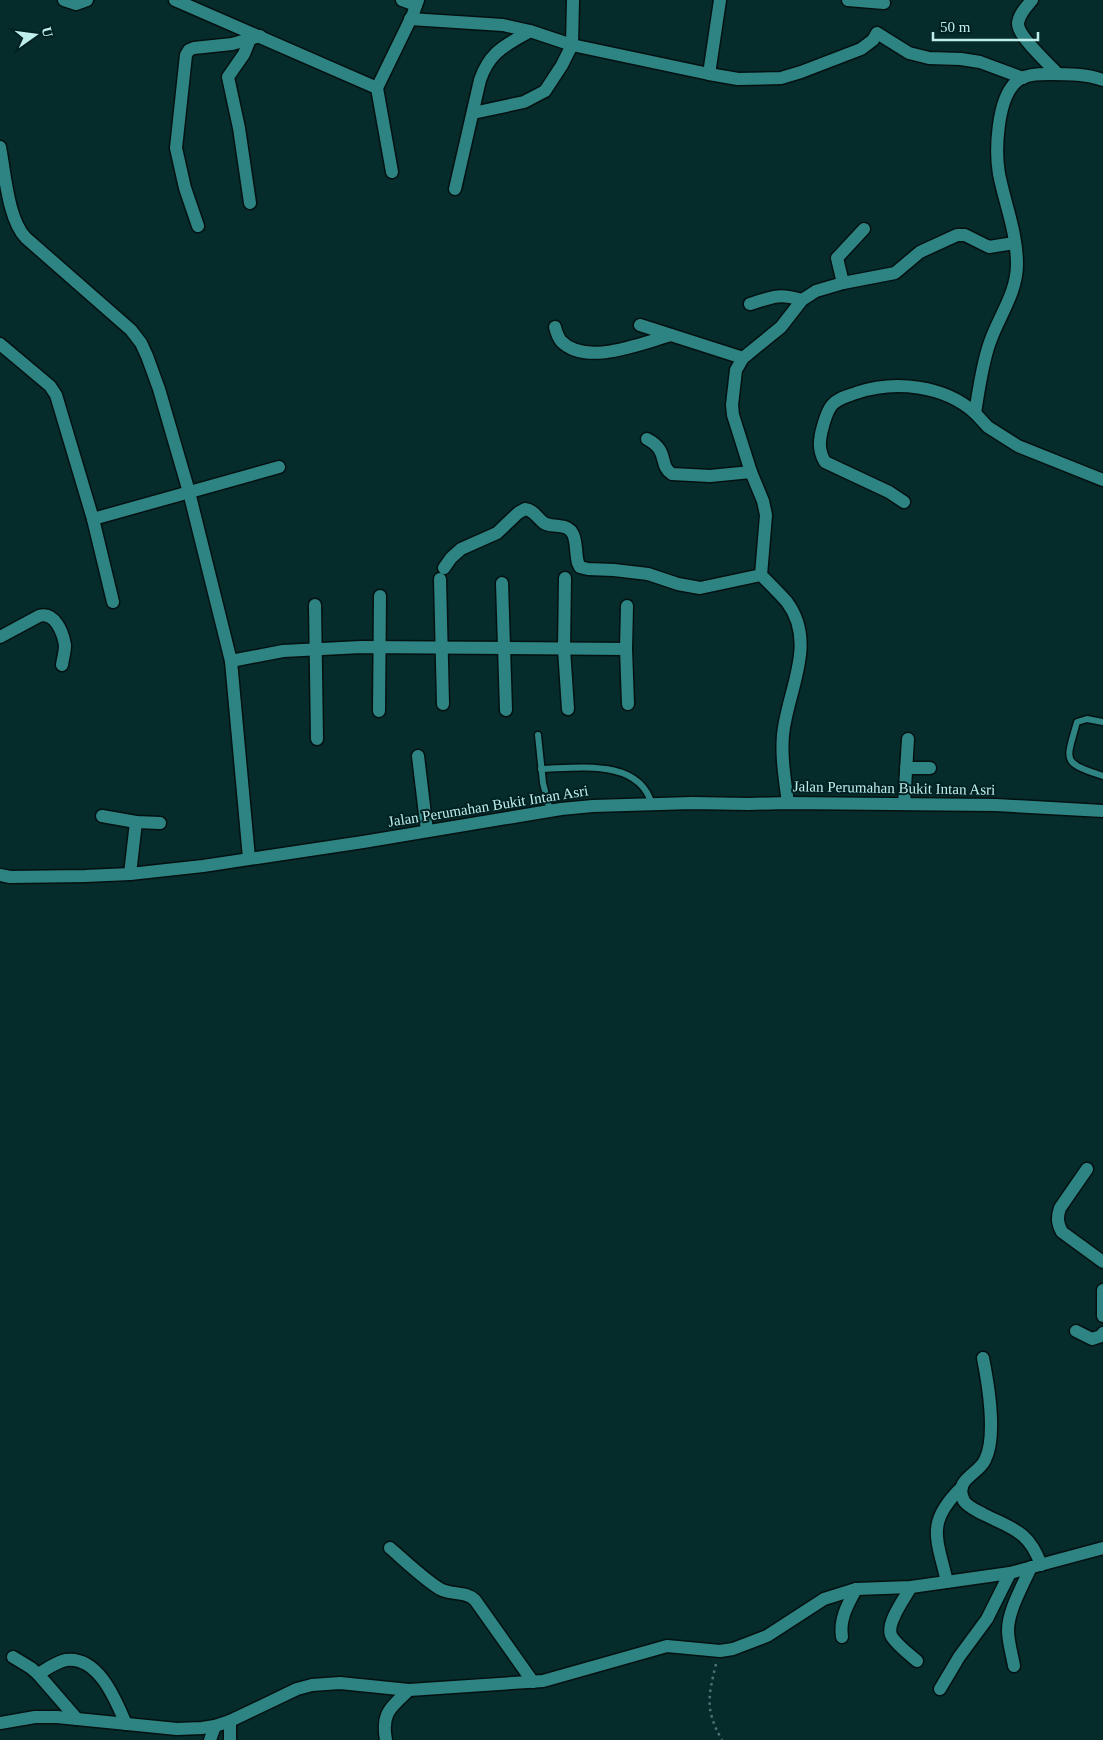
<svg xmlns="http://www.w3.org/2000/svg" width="1103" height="1740" font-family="Georgia,serif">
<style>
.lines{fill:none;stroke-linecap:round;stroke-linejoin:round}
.lane-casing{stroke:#041111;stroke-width:9}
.street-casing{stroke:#041111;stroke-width:15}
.path{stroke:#4c7575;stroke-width:2.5;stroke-dasharray:2.5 4;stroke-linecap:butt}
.lane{stroke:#2d8482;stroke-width:6}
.street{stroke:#2d8482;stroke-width:12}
.labels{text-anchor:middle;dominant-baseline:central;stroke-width:4;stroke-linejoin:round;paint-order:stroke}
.street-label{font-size:15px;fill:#bdeeec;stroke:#002121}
</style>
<rect width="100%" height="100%" fill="#062b2b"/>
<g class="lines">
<g class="lane-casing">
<g id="lane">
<path d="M1103,722L1087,719L1077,722C1066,762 1061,762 1103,776"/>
<path d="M538,735L543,783L550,811"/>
<path d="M541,769C578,768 640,758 652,805"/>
</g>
</g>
<g class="street-casing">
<g id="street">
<path d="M64,0L76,4L87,0"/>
<path d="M175,0L377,88L413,14L418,0"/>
<path d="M402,0L416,5"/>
<path d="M848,0L884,3"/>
<path d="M1032,0C1027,6 1019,14 1018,23C1017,36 1049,64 1058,74"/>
<path d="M410,19L503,25L530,31L572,45L709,74L738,79L781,78L801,72L861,49L873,40L877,33L909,53L929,58L961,59L980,62L1023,78"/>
<path d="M250,39L244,54L228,77L239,128L250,203"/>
<path d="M709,74L720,0"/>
<path d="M377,88L392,172"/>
<path d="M473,113L524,102L545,91L562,65L572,45L573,0"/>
<path d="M0,147C5,173 8,220 26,238L131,330L141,343L147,356L159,389L189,492L231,661L249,858"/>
<path d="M455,189L480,80C490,51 505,46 530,31"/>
<path d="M198,226L185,188L176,148L186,55L189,50L194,48L232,44L260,36"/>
<path d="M843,283L837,258L864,229"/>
<path d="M750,304C773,297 777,293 802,300"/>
<path d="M640,325L743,358"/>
<path d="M555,327C556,331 558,337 561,341C586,367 642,343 671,335"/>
<path d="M0,344L50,386L56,395L93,519L113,602"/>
<path d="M975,413L988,427L1018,446L1103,480"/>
<path d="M647,439C670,451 658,465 672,474L710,476L751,472"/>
<path d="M904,502L889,492L825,462C818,450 819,440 823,426C825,419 827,411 832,405C838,398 848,396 856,393C895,380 944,385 975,413C979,389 982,364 990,342C999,316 1017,293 1017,264C1017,233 1005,204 999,174C995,151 997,101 1015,83C1023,74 1039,74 1050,74C1068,74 1087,74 1103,80"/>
<path d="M93,519L279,467"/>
<path d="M444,568L451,558L461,549L497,533L518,513L525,509C534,510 537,518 544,523C549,526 553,525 559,526C580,527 574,549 578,563L580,567L588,569L614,570L648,574L678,584L700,588L761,575"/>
<path d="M565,578L564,649L568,709"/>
<path d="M440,579L443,704"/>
<path d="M502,583L506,710"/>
<path d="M315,605L317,739"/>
<path d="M627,606L626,649L628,704"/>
<path d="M0,637L39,616C55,611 63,633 65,645C65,652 63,658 62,665"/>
<path d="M231,661L283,651L361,647L626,649"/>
<path d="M379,711L380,596"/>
<path d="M418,756L427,831"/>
<path d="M906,768H930"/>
<path d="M788,803C785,780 781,757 783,735C787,691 818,644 787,602C779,593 770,584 761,575L766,515L763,501L751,472L733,415L732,405L736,370L743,358L781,327L802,300L816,291L843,283L895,273L920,252L957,235H965L989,247L1014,243"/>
<path d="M904,804L908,739"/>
<path d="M102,816L136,822L160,823"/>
<path d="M130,874L136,822"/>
<path d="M0,875L10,877L85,876L130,874L203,866L363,842L561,809L593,806L692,803L748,804L788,803L996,805L1103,811"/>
<path d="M1087,1169L1060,1208C1057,1217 1057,1223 1062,1232L1103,1262"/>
<path d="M1103,1290V1316"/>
<path d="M1076,1331L1092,1339L1101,1336L1103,1333"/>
<path d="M983,1358C988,1383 997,1437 985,1460C978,1475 953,1479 964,1501C968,1507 976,1510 983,1514C1013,1529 1029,1531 1041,1565"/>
<path d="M390,1548C403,1559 428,1583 442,1590C454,1595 465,1591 475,1600L533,1682"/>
<path d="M947,1582C937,1538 925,1523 962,1487"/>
<path d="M911,1587C905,1598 884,1625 892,1637C898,1646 909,1654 917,1661"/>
<path d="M842,1637C839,1619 848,1604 856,1589"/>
<path d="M13,1657L31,1668L38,1674L77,1719"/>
<path d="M1014,1666C1012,1654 1008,1642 1008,1630C1008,1611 1023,1585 1031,1567"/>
<path d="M38,1674C47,1669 56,1662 66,1660C99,1656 116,1701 126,1724"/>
<path d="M940,1689L959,1657L987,1619L1010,1573"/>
<path d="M0,1723L35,1717H57L177,1729L202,1728L215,1726L230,1721L297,1689L312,1685L340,1683L409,1690L543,1681L667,1646L720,1651L733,1649L767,1636L824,1599L856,1589L911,1587L1010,1573L1103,1548"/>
<path d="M210,1740L215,1726"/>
<path d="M230,1740V1721"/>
<path d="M386,1740C381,1713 391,1707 409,1690"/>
</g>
</g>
<path class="path" d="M716,1664C708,1697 705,1710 722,1740"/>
<use href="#lane" class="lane"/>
<use href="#street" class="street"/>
</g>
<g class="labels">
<g class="street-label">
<text transform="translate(894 788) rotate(1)">Jalan Perumahan Bukit Intan Asri</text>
<text transform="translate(488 806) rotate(-9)">Jalan Perumahan Bukit Intan Asri</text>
</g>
</g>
<g transform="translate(35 35) rotate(76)" stroke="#002121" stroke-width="4" paint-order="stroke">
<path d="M0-4L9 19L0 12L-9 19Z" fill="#bdeeec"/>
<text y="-8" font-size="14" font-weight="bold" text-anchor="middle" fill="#bdeeec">U</text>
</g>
<path d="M933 32v8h105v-8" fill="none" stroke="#bdeeec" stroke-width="2.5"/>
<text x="940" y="32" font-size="15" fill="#bdeeec" stroke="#002121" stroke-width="4" paint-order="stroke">50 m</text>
</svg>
